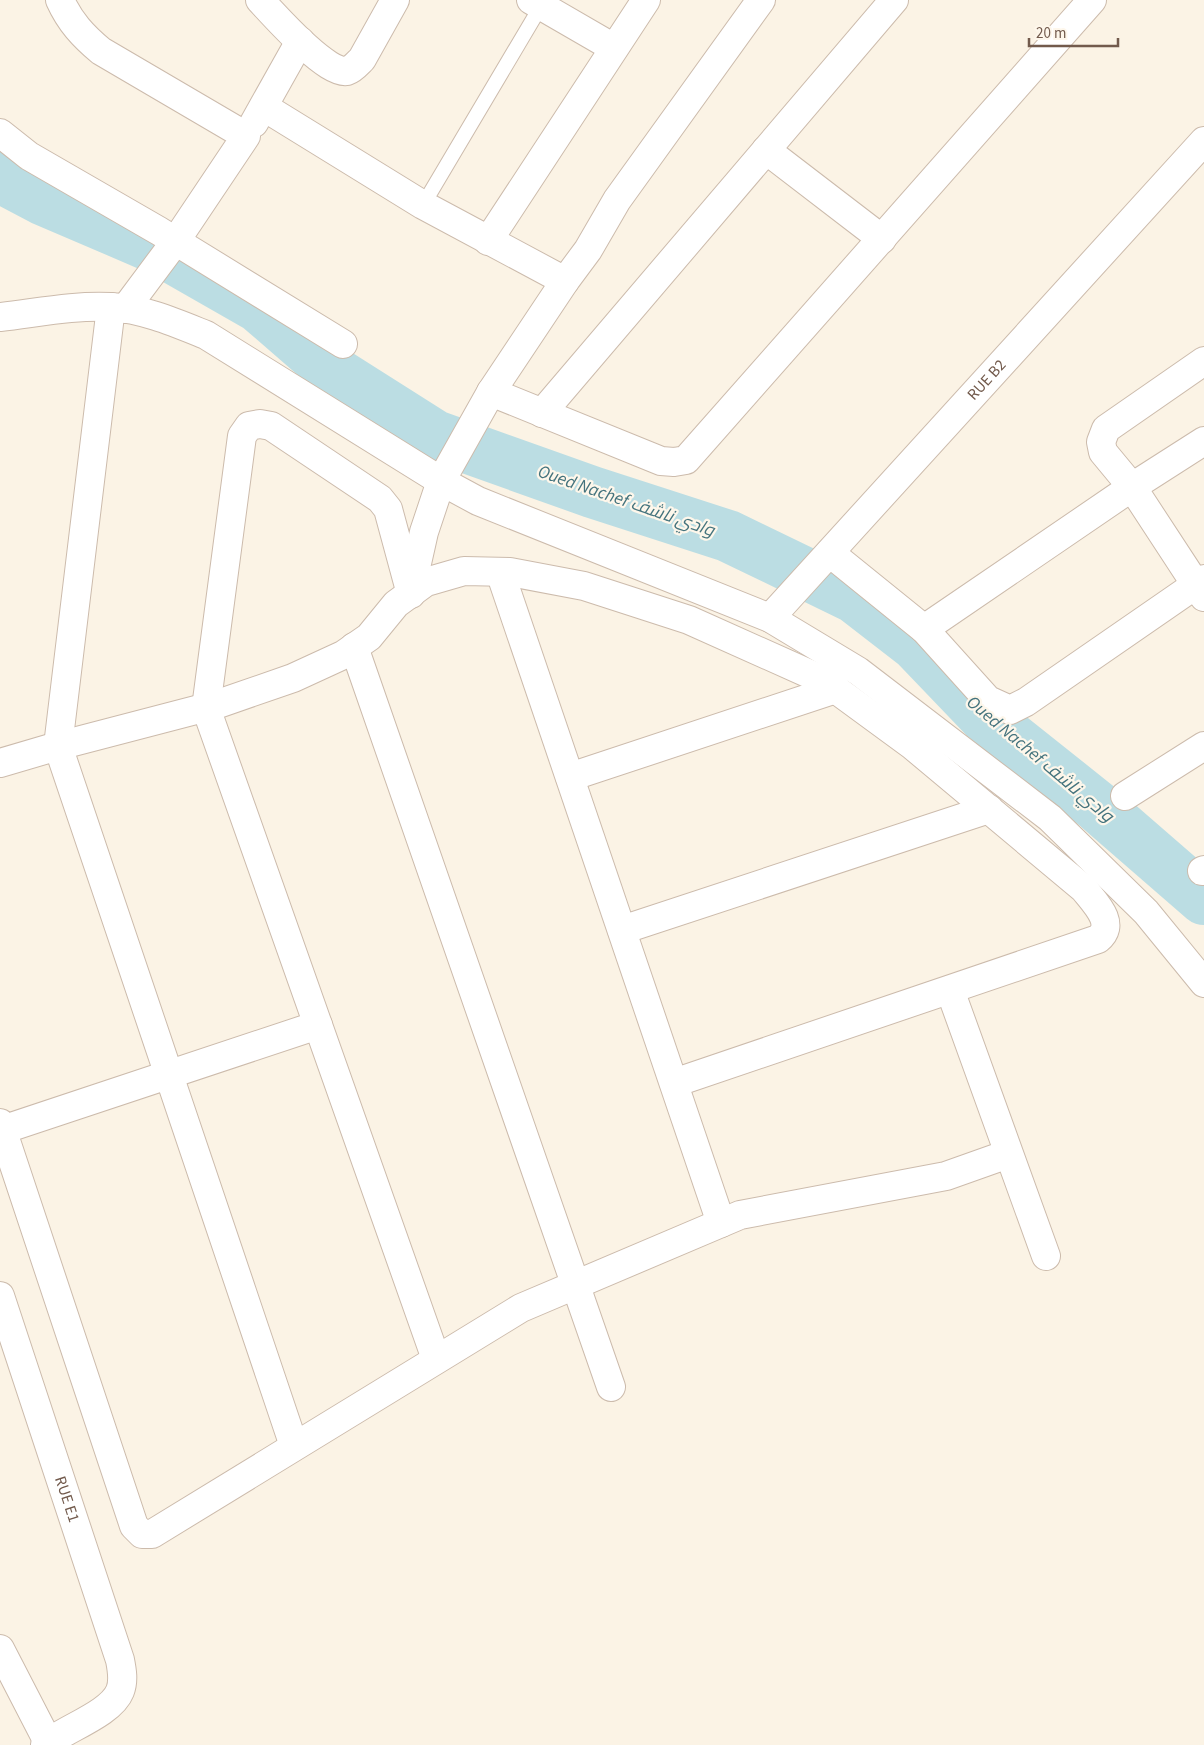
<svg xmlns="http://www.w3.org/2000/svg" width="1204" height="1745" font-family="'Source Sans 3',Cairo,sans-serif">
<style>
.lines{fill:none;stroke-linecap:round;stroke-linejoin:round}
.river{stroke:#bbdde3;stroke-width:52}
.service-casing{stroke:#ccbbac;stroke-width:16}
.minor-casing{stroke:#ccbbac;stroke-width:30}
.service{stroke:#fff;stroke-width:14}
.minor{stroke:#fff;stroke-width:28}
.labels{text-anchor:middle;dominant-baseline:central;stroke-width:4.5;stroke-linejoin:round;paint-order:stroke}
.street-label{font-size:16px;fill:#725a4c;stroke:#fef7eb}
.water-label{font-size:18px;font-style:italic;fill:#44737d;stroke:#fef7eb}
</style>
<rect width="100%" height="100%" fill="#fbf3e5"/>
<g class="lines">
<path class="river" d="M0,177L42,199L154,247L259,307L334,372L435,436L592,492L728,536L854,597L916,645L985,717L1098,807L1204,899"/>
<g class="service-casing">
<path id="service" d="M423,205L541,6"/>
</g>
<g class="minor-casing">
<g id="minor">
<path d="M60,0C70,22 83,36 101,51L246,136L175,242L125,309"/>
<path d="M260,0C274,15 327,75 347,71C353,69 357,64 362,59L395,0"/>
<path d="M531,0L614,48"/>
<path d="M264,107L423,205L565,281L588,250L617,200L761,0"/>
<path d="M254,123L300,41"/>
<path d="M0,133L29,156L159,231L343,344"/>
<path d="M766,150L882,239"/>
<path d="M488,241L646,0"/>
<path d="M111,307L58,746L294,1446"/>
<path d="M0,317C36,313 74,305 111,307C144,309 176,323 206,335L441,481L478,501L770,618L858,671L1050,818L1146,912L1204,983"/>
<path d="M1204,361L1106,429L1101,442L1103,452L1132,487L1204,597"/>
<path d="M491,392L661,461L674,462L686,460L1092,0"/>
<path d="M542,413L894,0"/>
<path d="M830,553L924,629L988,700L1010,710L1026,702L1204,579"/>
<path d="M500,572L721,1223"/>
<path d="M411,590L424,532L441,481L491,392L565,281"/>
<path d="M411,594L388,509L380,499L271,426L260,424L249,426L242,436L206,708L436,1359"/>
<path id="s1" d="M770,618L1204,141"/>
<path d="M924,629L1132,487L1204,441"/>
<path d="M354,647L611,1387"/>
<path d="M0,763L58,746L215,705L293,678L343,655L369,637L396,604L426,582L464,571L510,572L584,586L689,620L823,680L913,746L1084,889C1095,903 1117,924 1098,939L674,1083"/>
<path d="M570,777L836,689"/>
<path d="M1125,796L1204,746"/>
<path d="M1202,871L1204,870"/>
<path d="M622,930L989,809"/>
<path d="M950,990L1046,1256"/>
<path d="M0,1123L134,1526L142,1534H152L521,1308L740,1215L946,1176L1008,1154"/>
<path d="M2,1130L318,1025"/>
<path id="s2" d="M0,1296L120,1660C122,1670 124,1681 120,1691C111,1714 64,1729 45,1745"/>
<path d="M0,1649L48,1742"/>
</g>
</g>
<use href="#service" class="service"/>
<use href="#minor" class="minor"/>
</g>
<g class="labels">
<g class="street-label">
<text stroke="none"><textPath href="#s1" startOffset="322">RUE B2</textPath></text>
<text stroke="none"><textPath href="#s2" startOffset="214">RUE E1</textPath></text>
</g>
<g class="water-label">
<text transform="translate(626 501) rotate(19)">Oued Nachef وادي ناشف</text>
<text transform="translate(1040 759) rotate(40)">Oued Nachef وادي ناشف</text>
</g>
</g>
<path d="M1029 38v8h89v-8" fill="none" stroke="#725a4c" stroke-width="2.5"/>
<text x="1036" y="38" font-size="15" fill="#725a4c" stroke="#fef7eb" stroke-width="4" paint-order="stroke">20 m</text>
</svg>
